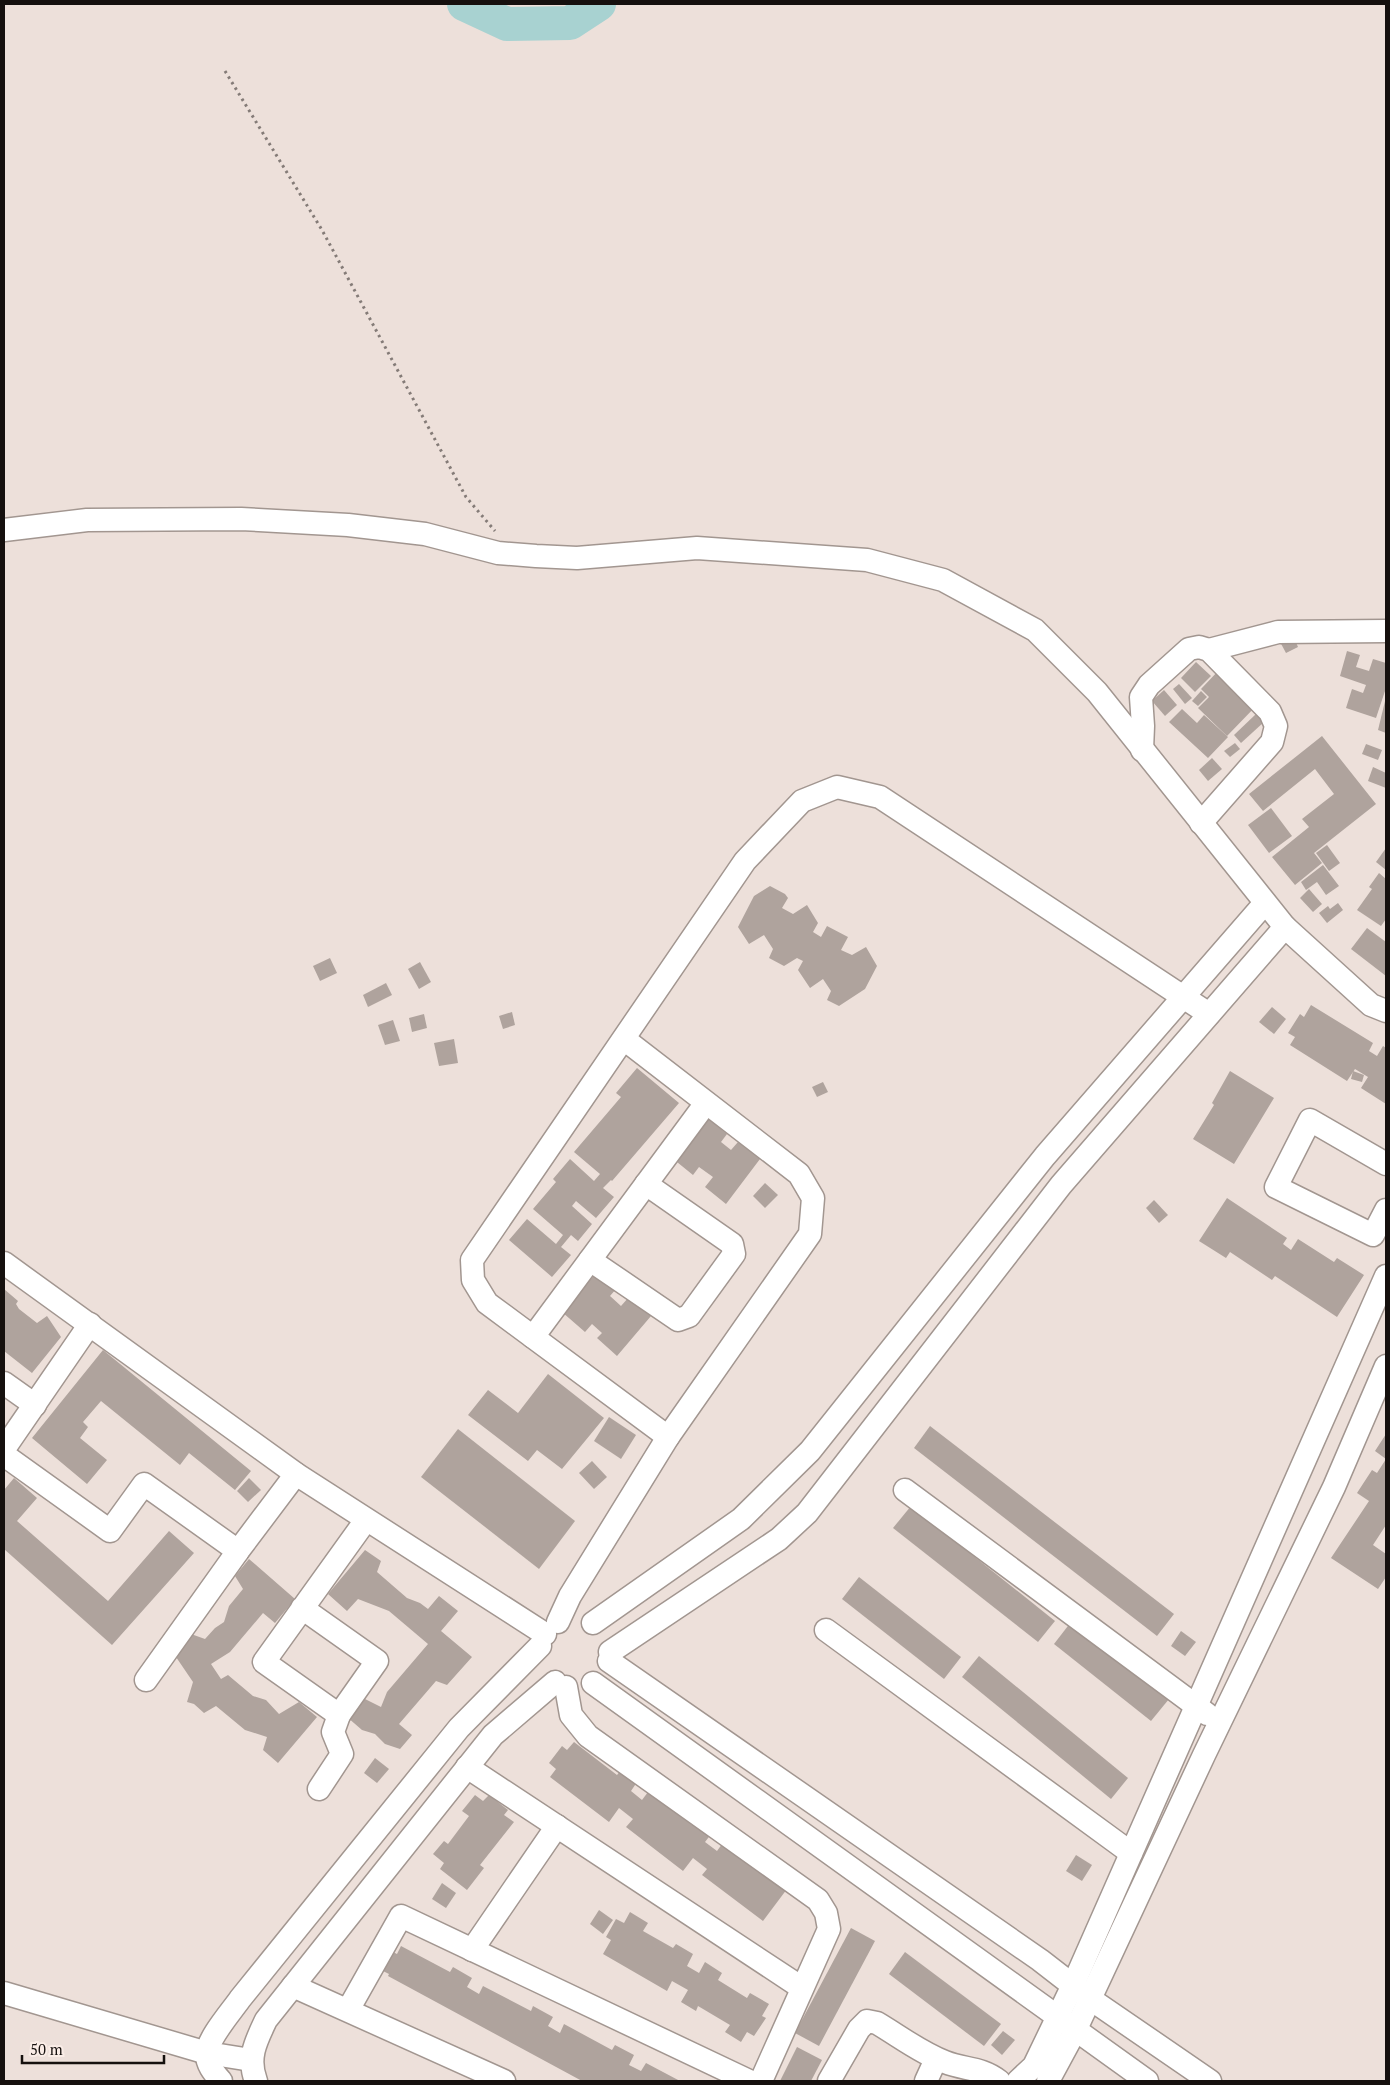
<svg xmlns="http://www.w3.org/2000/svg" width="1390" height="2085" font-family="'PT Serif',serif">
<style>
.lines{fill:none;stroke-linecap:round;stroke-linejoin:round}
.river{stroke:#a8d2d1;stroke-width:34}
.building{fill:#afa39d}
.minor-casing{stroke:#a29690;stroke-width:25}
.path{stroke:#847b77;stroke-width:3;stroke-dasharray:2.5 4;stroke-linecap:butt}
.minor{stroke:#fff;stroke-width:22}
</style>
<rect width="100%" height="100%" fill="#ede0da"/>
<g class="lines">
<path class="river" d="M464,4L507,24L570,23L599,4"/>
</g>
<g class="building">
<path d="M1292,633L1298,647L1286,653L1279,640Z"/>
<path d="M1347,651L1360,655L1356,667L1369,671L1373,659L1386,663V688L1376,718L1346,708L1352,689L1363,693L1366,685L1340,676Z"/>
<path d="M1196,662L1211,676L1195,692L1181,678Z"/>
<path d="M1220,669L1258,704L1227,736L1198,708L1209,697L1201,689Z"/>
<path d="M1179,684L1192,698L1185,704L1173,689Z"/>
<path d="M1164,690L1177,705L1165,716L1152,701Z"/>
<path d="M1201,691L1207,697L1198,706L1192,701Z"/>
<path d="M1386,697V733L1378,730Z"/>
<path d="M1182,709L1197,723L1204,715L1228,737L1208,758L1169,722Z"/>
<path d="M1256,714L1264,722L1241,743L1234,735Z"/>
<path d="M1322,736L1376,804L1314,853L1322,863L1295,885L1272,857L1309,827L1302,819L1334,794L1315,769L1263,811L1249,794Z"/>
<path d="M1235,743L1240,749L1230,757L1224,751Z"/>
<path d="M1366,744L1382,750L1378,760L1362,754Z"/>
<path d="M1212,758L1222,769L1208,781L1199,770Z"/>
<path d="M1373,767L1386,773V788L1368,781Z"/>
<path d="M1271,808L1292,836L1269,853L1248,825Z"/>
<path d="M1327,845L1340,863L1329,871L1316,853Z"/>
<path d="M1386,848V870L1376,862Z"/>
<path d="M1323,865L1339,886L1326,895L1317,882L1306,890L1301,882Z"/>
<path d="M1379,873L1386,879V919L1381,926L1357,910L1372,889L1369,887Z"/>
<path d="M770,886L785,894L788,898L782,908L793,914L807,905L818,923L813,932L821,937L827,926L848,937L841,950L852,955L866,947L877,966L865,989L839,1006L827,1000L831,991L823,979L810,988L798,970L803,961L797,958L784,966L769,958L773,949L764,935L749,944L738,927L754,896Z"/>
<path d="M1309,889L1322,904L1313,912L1300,898Z"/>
<path d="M1338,903L1343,910L1327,923L1319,913L1328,906L1330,909Z"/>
<path d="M1367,928L1386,942V976L1351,949Z"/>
<path d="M330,958L337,973L320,981L313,966Z"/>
<path d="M420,962L431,982L419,989L408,969Z"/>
<path d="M386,983L392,995L368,1007L363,995Z"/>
<path d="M1311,1005L1373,1043L1369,1051L1377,1056L1383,1046L1386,1048V1104L1361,1088L1368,1077L1355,1069L1347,1081L1290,1045L1295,1037L1288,1033L1300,1014L1304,1017Z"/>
<path d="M1272,1007L1286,1019L1274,1034L1259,1022Z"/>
<path d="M512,1012L515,1025L503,1029L499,1016Z"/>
<path d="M424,1014L427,1028L412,1032L409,1018Z"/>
<path d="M393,1020L400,1041L385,1045L378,1025Z"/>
<path d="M454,1039L458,1063L439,1066L434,1043Z"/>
<path d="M637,1068L679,1103L612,1181L611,1180L603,1188L614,1197L596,1218L576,1201L572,1206L592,1224L578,1241L571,1235L561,1247L571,1255L552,1277L509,1240L527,1219L556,1244L563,1235L533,1209L556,1182L553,1179L570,1159L594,1181L600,1174L574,1152L621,1097L616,1093Z"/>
<path d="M1230,1071L1274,1098L1234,1164L1193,1139L1214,1105L1212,1103Z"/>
<path d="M1353,1071L1364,1075L1362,1082L1351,1079Z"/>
<path d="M823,1082L828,1092L817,1097L812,1087Z"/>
<path d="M705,1116L727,1134L721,1142L731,1150L738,1142L760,1159L726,1204L705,1187L713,1177L699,1167L693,1175L672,1158Z"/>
<path d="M765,1183L778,1195L765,1208L753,1196Z"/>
<path d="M1227,1198L1287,1238L1283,1244L1291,1250L1298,1239L1334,1262L1337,1258L1364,1275L1337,1317L1275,1276L1272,1280L1230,1252L1226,1258L1199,1241Z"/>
<path d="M1154,1200L1168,1215L1159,1223L1146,1208Z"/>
<path d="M597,1272L616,1289L610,1296L621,1306L629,1297L651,1316L617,1356L597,1338L602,1333L592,1324L585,1332L562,1312Z"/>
<path d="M4,1289L18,1301L16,1304L19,1309L37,1323L47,1316L61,1337L32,1373L4,1351Z"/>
<path d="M103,1350L251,1471L235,1490L189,1453L180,1465L101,1401L83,1422L88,1427L80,1438L107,1460L87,1484L32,1438Z"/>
<path d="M548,1374L604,1418L562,1469L537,1450L528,1461L468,1415L488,1390L518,1413Z"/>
<path d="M609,1417L636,1435L621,1459L594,1441Z"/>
<path d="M930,1426L1174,1614L1157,1636L914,1448Z"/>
<path d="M458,1429L575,1521L539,1569L421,1477Z"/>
<path d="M1386,1434V1525L1373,1545L1386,1554V1577L1378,1589L1331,1558L1369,1501L1357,1493L1372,1470L1377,1473L1386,1459L1375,1451Z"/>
<path d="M592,1461L607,1477L594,1489L579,1473Z"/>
<path d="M14,1478L37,1498L17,1521L108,1601L169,1531L194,1553L112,1645L4,1549V1490Z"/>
<path d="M249,1478L261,1490L248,1502L237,1491Z"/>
<path d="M911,1506L1055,1621L1038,1642L893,1528Z"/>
<path d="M365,1550L381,1561L377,1572L407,1598L420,1603L428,1609L439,1596L458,1611L441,1631L472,1657L447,1685L436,1681L399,1724L412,1735L400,1749L385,1744L375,1734L362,1730L347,1717L363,1698L381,1707L387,1692L428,1644L389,1611L358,1599L347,1611L328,1594Z"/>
<path d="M249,1559L295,1599L275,1623L263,1613L230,1652L211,1664L221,1679L228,1675L253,1696L266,1700L279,1714L299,1702L317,1717L278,1763L263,1750L267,1737L245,1730L216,1706L204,1713L194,1704L187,1702L193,1682L176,1657L191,1634L205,1639L215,1628L224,1622L229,1606L243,1589L235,1576Z"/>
<path d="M859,1577L961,1657L944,1679L842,1599Z"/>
<path d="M1071,1622L1169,1699L1151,1721L1054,1644Z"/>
<path d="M1181,1631L1196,1642L1185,1656L1171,1646Z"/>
<path d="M979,1656L1128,1778L1111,1799L962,1677Z"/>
<path d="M574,1742L617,1775L621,1770L637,1782L631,1791L642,1800L648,1792L692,1825L696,1820L712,1833L705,1842L717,1851L725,1840L787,1889L763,1921L702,1875L707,1869L693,1858L683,1871L626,1827L633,1819L619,1808L609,1822L550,1777L556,1769L549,1763L562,1746L567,1750Z"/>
<path d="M375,1758L389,1769L377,1783L364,1773Z"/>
<path d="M475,1795L483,1801L489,1795L508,1810L504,1815L514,1822L480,1865L484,1868L467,1890L440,1869L444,1863L433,1854L444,1841L448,1844L469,1816L462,1811Z"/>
<path d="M1076,1855L1092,1865L1082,1881L1066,1871Z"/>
<path d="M442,1883L456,1893L446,1908L432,1899Z"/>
<path d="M599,1910L613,1920L603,1934L590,1924Z"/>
<path d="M630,1912L648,1923L643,1931L673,1948L676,1944L693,1954L687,1966L699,1973L705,1962L722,1973L718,1980L747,1998L750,1993L769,2004L762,2016L766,2018L754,2036L747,2032L741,2042L725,2032L730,2025L698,2006L696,2011L681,2002L688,1990L672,1981L667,1991L603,1954L611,1940L606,1937L616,1919L624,1923Z"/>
<path d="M851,1928L875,1941L819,2046L795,2033Z"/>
<path d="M401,1946L450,1972L453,1967L472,1978L467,1987L479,1994L483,1986L531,2011L533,2006L553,2017L548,2026L560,2033L564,2024L612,2050L615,2045L634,2055L629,2065L641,2071L646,2063L680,2081H582L388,1976L389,1974L381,1970L391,1951L397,1954Z"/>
<path d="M905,1952L1001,2024L984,2046L889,1974Z"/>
<path d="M1003,2031L1015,2040L1002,2055L991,2045Z"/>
<path d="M797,2047L822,2060L811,2081H780Z"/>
</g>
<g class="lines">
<g class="minor-casing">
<g id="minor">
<path d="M4,530L87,520L241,519L348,525L425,534L498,553L536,556L577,558L697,548L867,560L943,580L1035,630L1097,692L1285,927L1371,1005L1386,1011"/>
<path d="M1209,650L1278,632L1386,631"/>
<path d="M1142,750L1143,726L1141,697L1149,685L1189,649L1199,647L1209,650L1270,712L1276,726L1272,742L1201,823"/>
<path d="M1386,1164L1310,1120L1276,1187L1373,1235L1386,1210"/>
<path d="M590,1260L678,1320L689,1316L734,1254L732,1244L646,1184"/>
<path d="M4,1263L296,1474L545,1634"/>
<path d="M533,1337L706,1103"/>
<path d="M4,1383L35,1405"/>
<path d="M668,1437L487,1303L473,1280L472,1260L745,861L802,801L837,787L880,797L1209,1014"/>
<path d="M4,1449L90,1324"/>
<path d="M4,1455L110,1531L144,1484L238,1551"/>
<path d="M905,1490L1207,1714"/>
<path d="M302,1608L377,1661L339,1715L264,1662L366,1520"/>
<path d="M558,1622L570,1596L668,1437L810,1234L813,1198L799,1174L624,1039"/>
<path d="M593,1623L741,1519L810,1451L1045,1156L1265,903"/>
<path d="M826,1630L1131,1853"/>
<path d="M610,1652L779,1539L807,1513L1061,1185L1285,927"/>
<path d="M609,1661L1040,1960L1089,1998L1210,2081"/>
<path d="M146,1680L238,1551L296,1474"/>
<path d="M593,1683L1147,2081"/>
<path d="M566,1687L571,1715L588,1736L818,1900L826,1913L829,1929L761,2081"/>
<path d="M467,1767L802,1988"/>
<path d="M319,1789L342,1754L333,1732L339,1715"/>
<path d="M472,1950L557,1826"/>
<path d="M293,1986L504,2081"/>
<path d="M4,1993L207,2053L251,2060"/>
<path d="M348,2010L401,1916L749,2081"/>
<path d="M221,2081C214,2073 206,2064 207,2053C208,2038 231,2012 240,1999L459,1728L540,1646"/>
<path d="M256,2081C247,2058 256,2041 266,2020L493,1735L555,1682"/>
<path d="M829,2081L859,2029L867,2021L877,2023C899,2036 921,2053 945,2062C965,2070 981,2067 999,2081"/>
<path d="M926,2081L936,2059"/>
<path d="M1018,2081L1034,2066L1073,1985L1386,1276"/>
<path d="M1048,2081L1075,2031L1204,1755L1334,1487L1386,1366"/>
</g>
</g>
<path class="path" d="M225,71L322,230L466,497L495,531"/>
<use href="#minor" class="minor"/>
</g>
<rect width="1390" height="2085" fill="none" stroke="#15100e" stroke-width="10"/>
<path d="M22 2055v8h142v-8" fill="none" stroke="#15100e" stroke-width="2.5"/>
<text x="30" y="2055" font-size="15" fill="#15100e" stroke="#faede7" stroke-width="4" paint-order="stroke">50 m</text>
</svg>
